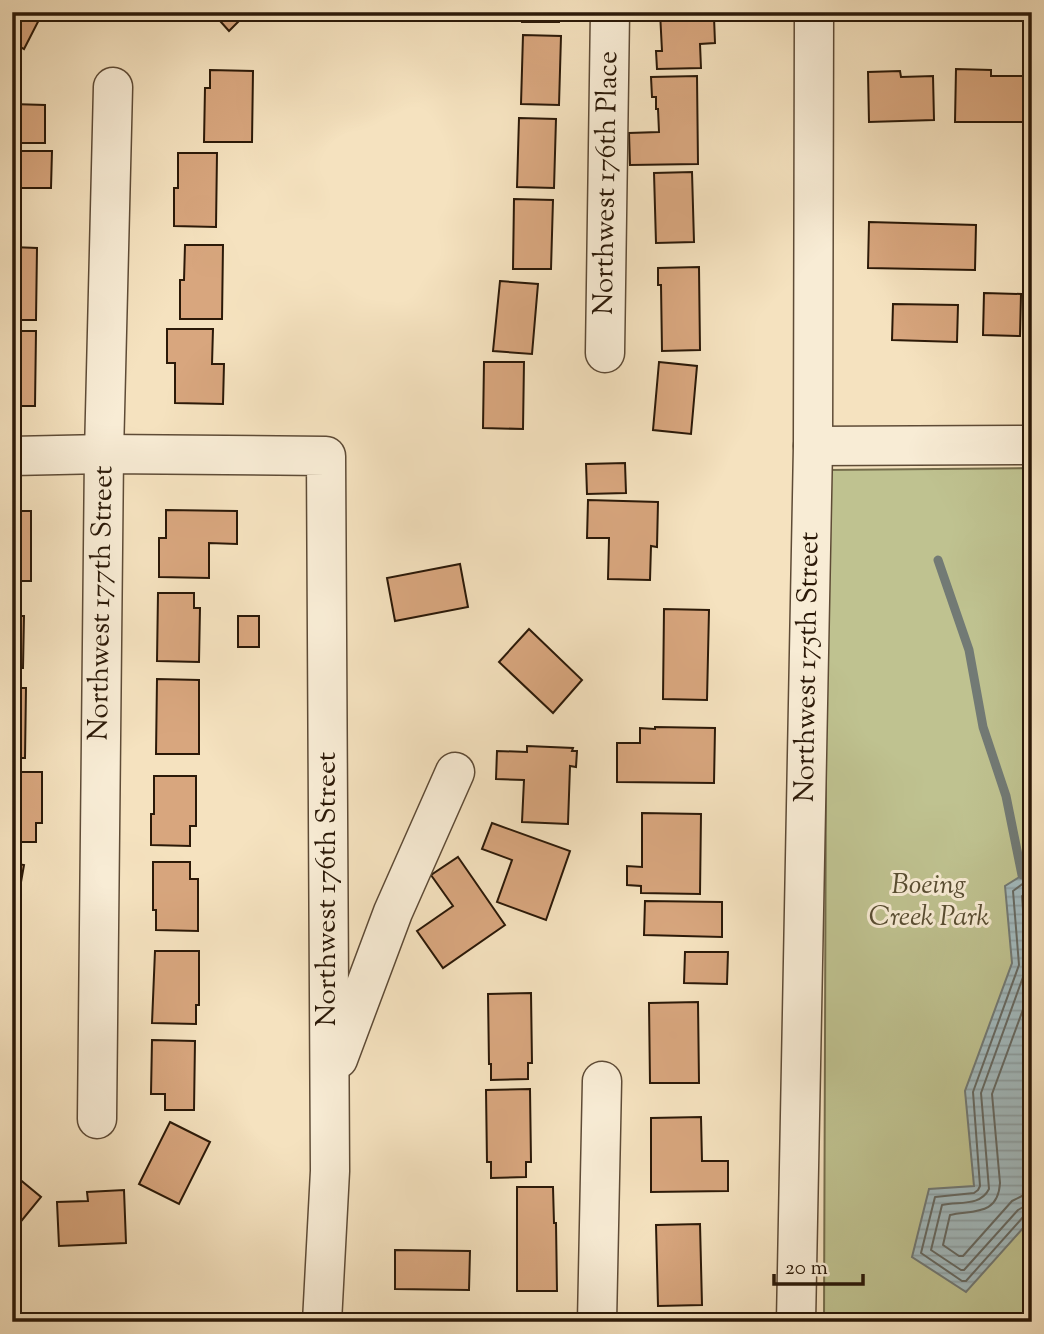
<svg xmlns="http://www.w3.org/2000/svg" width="1044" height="1334" font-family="'Sorts Mill Goudy',serif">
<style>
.park{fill:#bfc290;stroke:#756e4c;stroke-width:2}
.water{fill:url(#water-rules);stroke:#727a75;stroke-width:2}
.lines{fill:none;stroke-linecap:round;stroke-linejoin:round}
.shore{stroke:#666a63;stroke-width:2}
.stream{stroke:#727a75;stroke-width:9}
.building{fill:#d8a67e;stroke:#2b1908;stroke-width:2}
.minor-casing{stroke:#5e4b36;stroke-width:41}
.minor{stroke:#f8ecd5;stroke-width:38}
.labels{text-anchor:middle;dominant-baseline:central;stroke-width:6;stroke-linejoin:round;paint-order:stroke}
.street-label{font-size:28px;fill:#2b1908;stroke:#f8ecd5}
.park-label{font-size:28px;font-style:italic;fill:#574c31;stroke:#f8ecd5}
</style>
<defs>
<pattern id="water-rules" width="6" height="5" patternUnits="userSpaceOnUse" patternTransform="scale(1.75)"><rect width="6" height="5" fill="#a2babe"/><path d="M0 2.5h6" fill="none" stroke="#8c9fa2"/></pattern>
</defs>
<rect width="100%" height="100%" fill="#f5e2bf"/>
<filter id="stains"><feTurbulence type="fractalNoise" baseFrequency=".00286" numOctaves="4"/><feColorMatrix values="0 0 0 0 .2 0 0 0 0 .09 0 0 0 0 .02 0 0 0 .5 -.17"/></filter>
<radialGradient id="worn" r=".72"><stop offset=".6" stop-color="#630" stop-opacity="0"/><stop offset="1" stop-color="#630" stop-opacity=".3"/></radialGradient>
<path class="park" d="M1032,468V1322H824L827,470Z"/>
<path class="water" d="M1032,869V1218L966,1292L912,1257L929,1189L974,1186L965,1091L1012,963L1005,886Z"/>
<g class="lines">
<g class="shore">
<path d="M1032,877L1013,891L1019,965L973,1092L980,1186L978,1190L974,1193L935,1197L921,1253L962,1281H966L1024,1216L1032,1214"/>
<path d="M1032,888L1022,896L1027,966L981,1093L989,1189C980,1207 958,1201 942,1205L931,1250L961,1270H964L1018,1210L1025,1206L1032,1205"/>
<path d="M1032,985L992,1094L1000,1183C998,1216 973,1210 950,1215L943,1245L959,1256H963L1012,1201L1022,1196L1032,1195"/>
</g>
<path class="stream" d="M938,560L969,650L983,727L1006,796L1022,875"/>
</g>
<g class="building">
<path d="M12,12H43L24,49L12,42Z"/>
<path d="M212,12H248L229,31Z"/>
<path d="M521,12H559V22H522Z"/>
<path d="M660,12H701V17H714L715,43L700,44L701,68L657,69L656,51H662Z"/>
<path d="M523,35L561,36L559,105L521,104Z"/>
<path d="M956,69L991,70V76H1025L1024,122H955Z"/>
<path d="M210,70L253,71L252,142H204L205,88H210Z"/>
<path d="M900,71L901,77L933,76L934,120L869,122L868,72Z"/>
<path d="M697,76L698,164L630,165L629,133L659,132L658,109H656V97H652L651,77Z"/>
<path d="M12,104L45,105V143H12Z"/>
<path d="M519,118L556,119L554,188L517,187Z"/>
<path d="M12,151H52L51,188H12V192Z"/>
<path d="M178,153H217L216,227L174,226V188H178Z"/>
<path d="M692,172L694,242L656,243L654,173Z"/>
<path d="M514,199L553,200L551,269H513Z"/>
<path d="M869,222L976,225L975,270L868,268Z"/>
<path d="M185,245H223L222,319H180V280H184Z"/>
<path d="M12,247L37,248L36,320H12Z"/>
<path d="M699,267L700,350L662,351L661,285H658V268Z"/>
<path d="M500,281L538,284L532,354L493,351Z"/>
<path d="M984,293L1021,294L1020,336L983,335Z"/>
<path d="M893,304L958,305L957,342L892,340Z"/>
<path d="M167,329H213L212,364H224L223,404L175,403V363H167Z"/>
<path d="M12,331H36L35,406H12Z"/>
<path d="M484,362H524L523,429L483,428Z"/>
<path d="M659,362L697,366L691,434L653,430Z"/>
<path d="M625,463L626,493L587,494L586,464Z"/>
<path d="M588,500L658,502L657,547L651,546L650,580L608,579L609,538H587Z"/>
<path d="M166,510L237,511V544L209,543V578L159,577V538H166Z"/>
<rect x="12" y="511" width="19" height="70"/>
<path d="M460,564L468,607L395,621L387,578Z"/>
<path d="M158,593H194V608H200L199,662L157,661Z"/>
<path d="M12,599H19L18,616H24L23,668H12Z"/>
<path d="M664,609L709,610L707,700L663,699Z"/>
<rect x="238" y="616" width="21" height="31"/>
<path d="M529,629L582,680L553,713L499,662Z"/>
<path d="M157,679L199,680V754H156Z"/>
<path d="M12,688H26L25,758H12Z"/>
<path d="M655,727L715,728L714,783L617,782V743H640V728L655,729Z"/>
<path d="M527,746L573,748L572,751H577L576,767L570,766L568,824L522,822L524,780L496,779L497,751L527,752Z"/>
<path d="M12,772H42V823H36V842H12Z"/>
<path d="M154,776H196V826H190V846L151,845V814H154Z"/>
<path d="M642,813L701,814L700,894L641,893V886L627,885V866L642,867Z"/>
<path d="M492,823L570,851L546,920L497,902L512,860L482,849Z"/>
<path d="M458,857L505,925L443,968L417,931L453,906L431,875Z"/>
<path d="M153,862H190V879H198V931L156,930V910H153Z"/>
<path d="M12,863L24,865L12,933Z"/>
<path d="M645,901L722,902V937L644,935Z"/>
<path d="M155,951H199V1005H196V1024L152,1023Z"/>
<path d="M685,952H728L727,984L684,983Z"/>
<path d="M531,993L532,1063H528V1079L491,1080V1064H489L488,994Z"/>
<path d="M698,1002L699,1083H650L649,1003Z"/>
<path d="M152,1040L195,1041L194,1110H165V1094H151Z"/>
<path d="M530,1089L531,1162H526V1177L491,1178V1162H487L486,1090Z"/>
<path d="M701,1117L702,1161H728V1191L651,1192V1118Z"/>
<path d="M170,1122L210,1142L179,1204L139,1184Z"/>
<path d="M12,1173L41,1197L14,1230L12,1228Z"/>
<path d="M517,1187H553L554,1223H556L557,1291H517Z"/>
<path d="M124,1190L126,1243L59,1246L57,1202L88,1201L87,1192Z"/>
<path d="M700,1224L702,1305L658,1306L656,1225Z"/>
<path d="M395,1250L470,1251L469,1290L395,1289Z"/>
</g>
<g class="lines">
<g class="minor-casing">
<g id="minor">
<path d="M605,353L610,12"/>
<path d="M813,446L1032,445"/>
<path d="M12,456L104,454L326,456L330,1171L322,1322"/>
<path d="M338,1059L393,912L455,772"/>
<path d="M97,1119L104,454L113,87"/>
<path d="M597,1322L602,1081"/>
<path d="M796,1322L813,446L814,12"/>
</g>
</g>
<use href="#minor" class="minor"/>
</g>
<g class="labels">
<g class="street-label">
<text transform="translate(607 183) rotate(-89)">Northwest 176th Place</text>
<text transform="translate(102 603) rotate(-89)">Northwest 177th Street</text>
<text transform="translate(808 667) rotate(-89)">Northwest 175th Street</text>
<text transform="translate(328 889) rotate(-90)">Northwest 176th Street</text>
</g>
<g class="park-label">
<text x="929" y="886">Boeing<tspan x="929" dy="32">Creek Park</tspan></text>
</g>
</g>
<rect width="1044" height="1334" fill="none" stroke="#f5e2bf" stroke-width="42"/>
<rect x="14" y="14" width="1016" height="1306" fill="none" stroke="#2b1908" stroke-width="3.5"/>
<rect x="21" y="21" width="1002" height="1292" fill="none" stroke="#2b1908" stroke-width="2"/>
<path d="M774 1274v10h89v-10" fill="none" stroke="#2b1908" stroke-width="3.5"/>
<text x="785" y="1274" font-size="21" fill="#2b1908" stroke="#f8ecd5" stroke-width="5" paint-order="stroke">20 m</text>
<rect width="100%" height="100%" filter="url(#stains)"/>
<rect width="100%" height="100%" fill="url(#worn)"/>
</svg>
